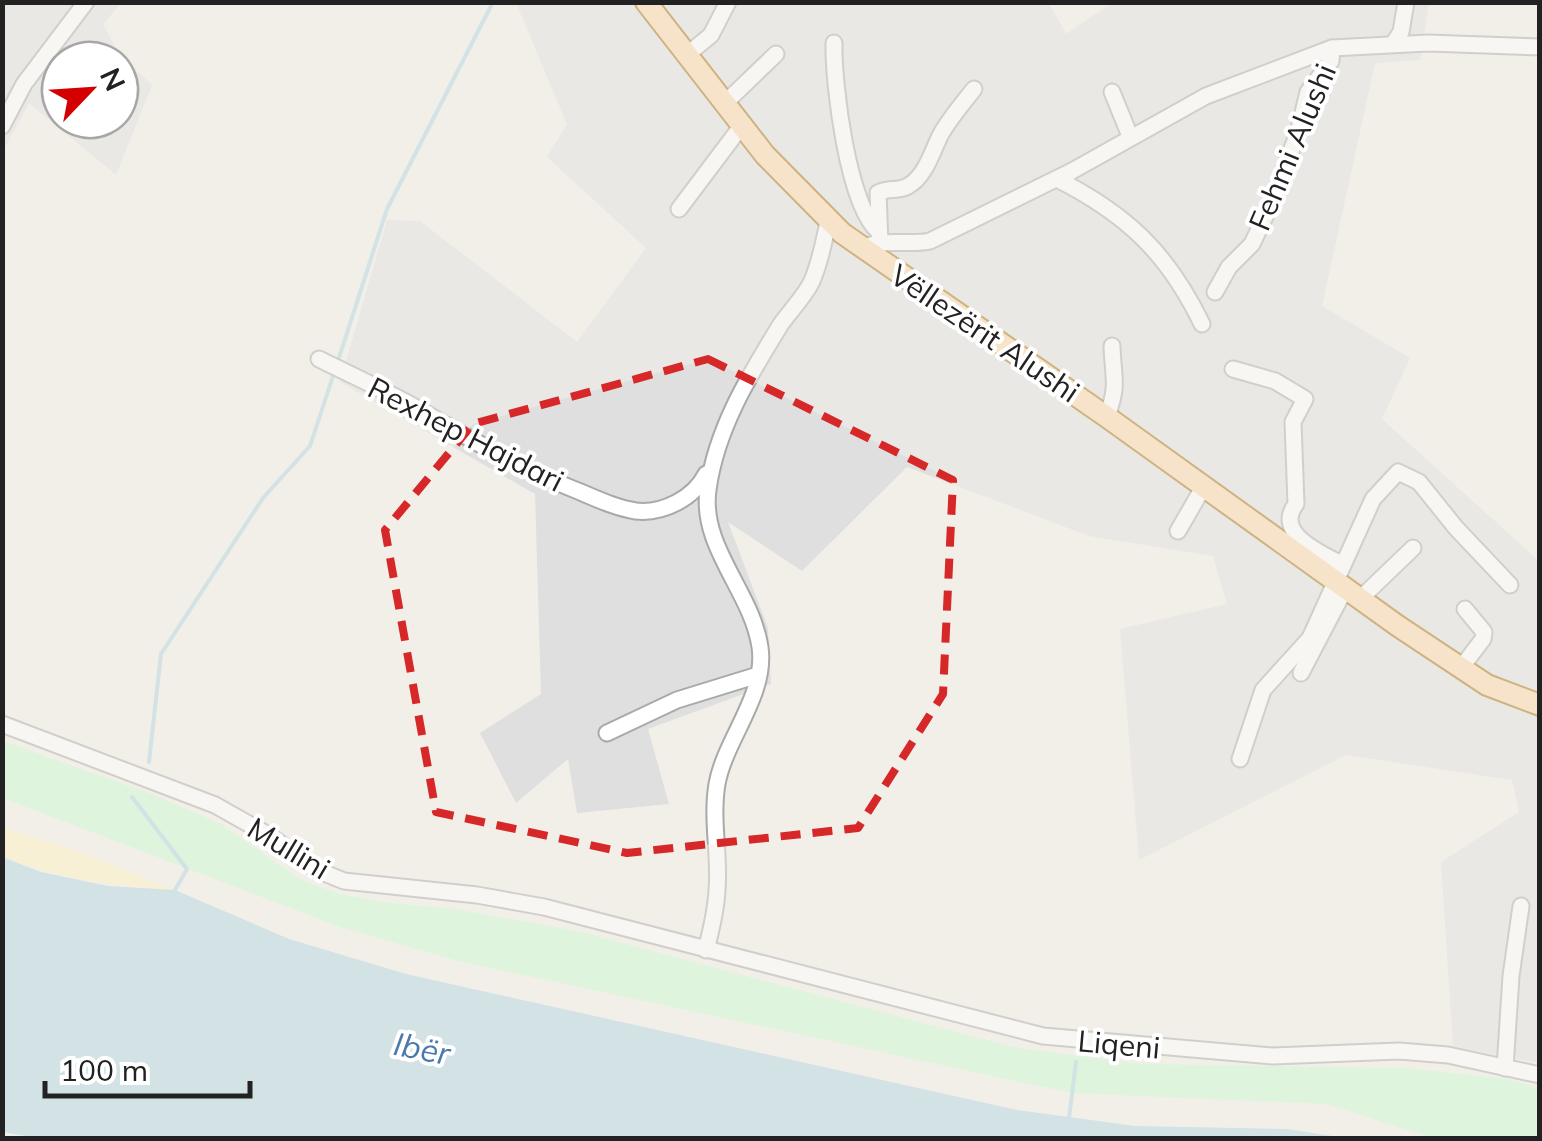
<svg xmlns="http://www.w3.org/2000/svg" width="1542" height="1141" font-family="Mulish,sans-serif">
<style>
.residential{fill:#e0dfdf;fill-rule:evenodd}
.sand{fill:#fff1ba}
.park{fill:#c8facc}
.water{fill:#aad3df}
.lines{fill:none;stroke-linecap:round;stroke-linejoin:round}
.stream{stroke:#aad3df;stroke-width:4}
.minor-casing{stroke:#a9a9a9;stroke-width:19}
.major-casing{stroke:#a06b00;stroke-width:24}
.minor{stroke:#fff;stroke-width:15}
.major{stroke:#fcd6a4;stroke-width:20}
.marked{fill:none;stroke:#d62828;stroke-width:8;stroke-dasharray:20 12;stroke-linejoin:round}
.labels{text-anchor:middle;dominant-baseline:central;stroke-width:8;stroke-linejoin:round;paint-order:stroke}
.street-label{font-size:30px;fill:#222;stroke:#fff}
.water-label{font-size:32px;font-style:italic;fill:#4a7aab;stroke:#fff}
</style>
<rect width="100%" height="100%" fill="#f2efe9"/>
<g class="residential">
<path d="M3,3H121L103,24L120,56L152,85L116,175L29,103L3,151ZM60,60H120V120H60Z"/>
<path d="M516,3H1049L1066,34L1112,3H1429L1420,60L1375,63L1322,306L1410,358L1382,419L1539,561V1063L1453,1046L1441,862L1519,812L1512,780L1346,755L1139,860L1120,629L1227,604L1213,556L1089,536L907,467L802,571L728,522L768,628L771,684L648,729L669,804L577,813L568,759L516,803L480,733L541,694L535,494L340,382L387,220L420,221L577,342L646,248L547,157L567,124Z"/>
</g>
<path class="sand" d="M2,827L77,851L175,890C114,886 59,879 3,857Z"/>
<path class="park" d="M3,741L154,795L221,824L303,881L340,894L390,903L456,909L581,932L1013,1047L1140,1064L1406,1068L1507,1079L1539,1088V1138H1433L1326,1104L1072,1093L458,961L340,927L3,798Z"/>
<path class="water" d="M2,857L41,872L108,886L175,890L289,939L406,974L1017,1110L1135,1126L1287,1129L1345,1138H38L3,1132Z"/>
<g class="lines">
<g class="stream">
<path d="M337,364L387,209L493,2"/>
<path d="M149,762L161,654L263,498L310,446L334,373"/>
<path d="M132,797L187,869L175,890"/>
<path d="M1069,1118L1076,1062"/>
</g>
<g class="minor-casing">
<g id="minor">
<path d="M834,43C833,83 848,207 879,232"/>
<path d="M1393,44L1401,32L1406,2"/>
<path d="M688,54L711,35L728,2"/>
<path d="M1112,92L1130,136"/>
<path d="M725,103L776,54"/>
<path d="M2,126L24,84L86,2"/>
<path d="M1057,179C1126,214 1167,252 1202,324"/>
<path d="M679,209L743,124"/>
<path d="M880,243L878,193C888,187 898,192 908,186C926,176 932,151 941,134C950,118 963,103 974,89"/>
<path d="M862,249C881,237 908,246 930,241L1072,171L1206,96L1332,48L1428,43L1540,47"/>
<path d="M1215,292L1229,267L1252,244L1271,204L1298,133L1308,92L1331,61L1332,48"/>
<path d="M319,359C353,376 389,392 422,411C473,441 522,469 578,491C597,499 616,508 636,511C663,514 694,498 706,474"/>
<path d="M1233,369L1275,381L1305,399L1293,422L1296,504C1273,534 1323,554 1343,565"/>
<path d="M1107,417C1119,383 1113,379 1112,346"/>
<path d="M1178,531L1204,486"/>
<path d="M1361,598L1413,548"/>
<path d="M1461,668L1483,639L1484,632L1465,609"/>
<path d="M1301,673L1346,587"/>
<path d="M2,724L215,805L270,836L317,870L344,881L477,895L544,907L1043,1036L1273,1056L1399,1051L1448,1055L1540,1075"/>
<path d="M607,733L677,700L758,675"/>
<path d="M1240,759L1263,690L1310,638L1373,499L1398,472L1419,482L1456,528L1510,585"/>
<path d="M706,950C711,931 716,911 717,890C720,855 711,820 717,784C725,739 767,695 760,647C752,592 700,547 708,490C716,429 749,376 781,324C791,310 805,296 812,281C820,262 824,242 828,222"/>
<path d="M1505,1068L1511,976L1521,906"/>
</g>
</g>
<g class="major-casing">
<path id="major" d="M646,2L765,155L842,233L1107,417L1398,626L1487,685L1540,705"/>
</g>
<use href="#minor" class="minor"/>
<use href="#major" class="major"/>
</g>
<path d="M0 0H1542V1141H0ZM708,359L953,480L943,694L858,828L627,853L436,812L385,530L473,424Z" fill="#f2efe9" fill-opacity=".55" fill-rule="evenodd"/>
<path class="marked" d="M708,359L953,480L943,694L858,828L627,853L436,812L385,530L473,424Z"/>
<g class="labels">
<g class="street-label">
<text transform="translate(1292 147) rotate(-67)">Fehmi Alushi</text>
<text transform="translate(985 333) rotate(34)">Vëllezërit Alushi</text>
<text transform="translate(466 434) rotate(27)">Rexhep Hajdari</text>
<text transform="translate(289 848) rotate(31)">Mullini</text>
<text transform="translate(1119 1044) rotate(5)">Liqeni</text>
</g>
<g class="water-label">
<text transform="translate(422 1048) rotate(11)">Ibër</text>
</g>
</g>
<rect width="1542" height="1141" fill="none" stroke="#222222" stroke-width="10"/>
<g transform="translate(90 90) rotate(65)"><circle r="48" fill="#ffffff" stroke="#a7a7a7" stroke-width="2.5"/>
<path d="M0-8L18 38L0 25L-18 38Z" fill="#d40000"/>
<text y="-15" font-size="28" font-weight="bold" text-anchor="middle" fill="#222222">N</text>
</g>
<path d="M45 1081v15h205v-15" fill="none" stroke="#222222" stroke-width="5"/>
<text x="60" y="1081" font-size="30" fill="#222222" stroke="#ffffff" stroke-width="8" paint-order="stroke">100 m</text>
</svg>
